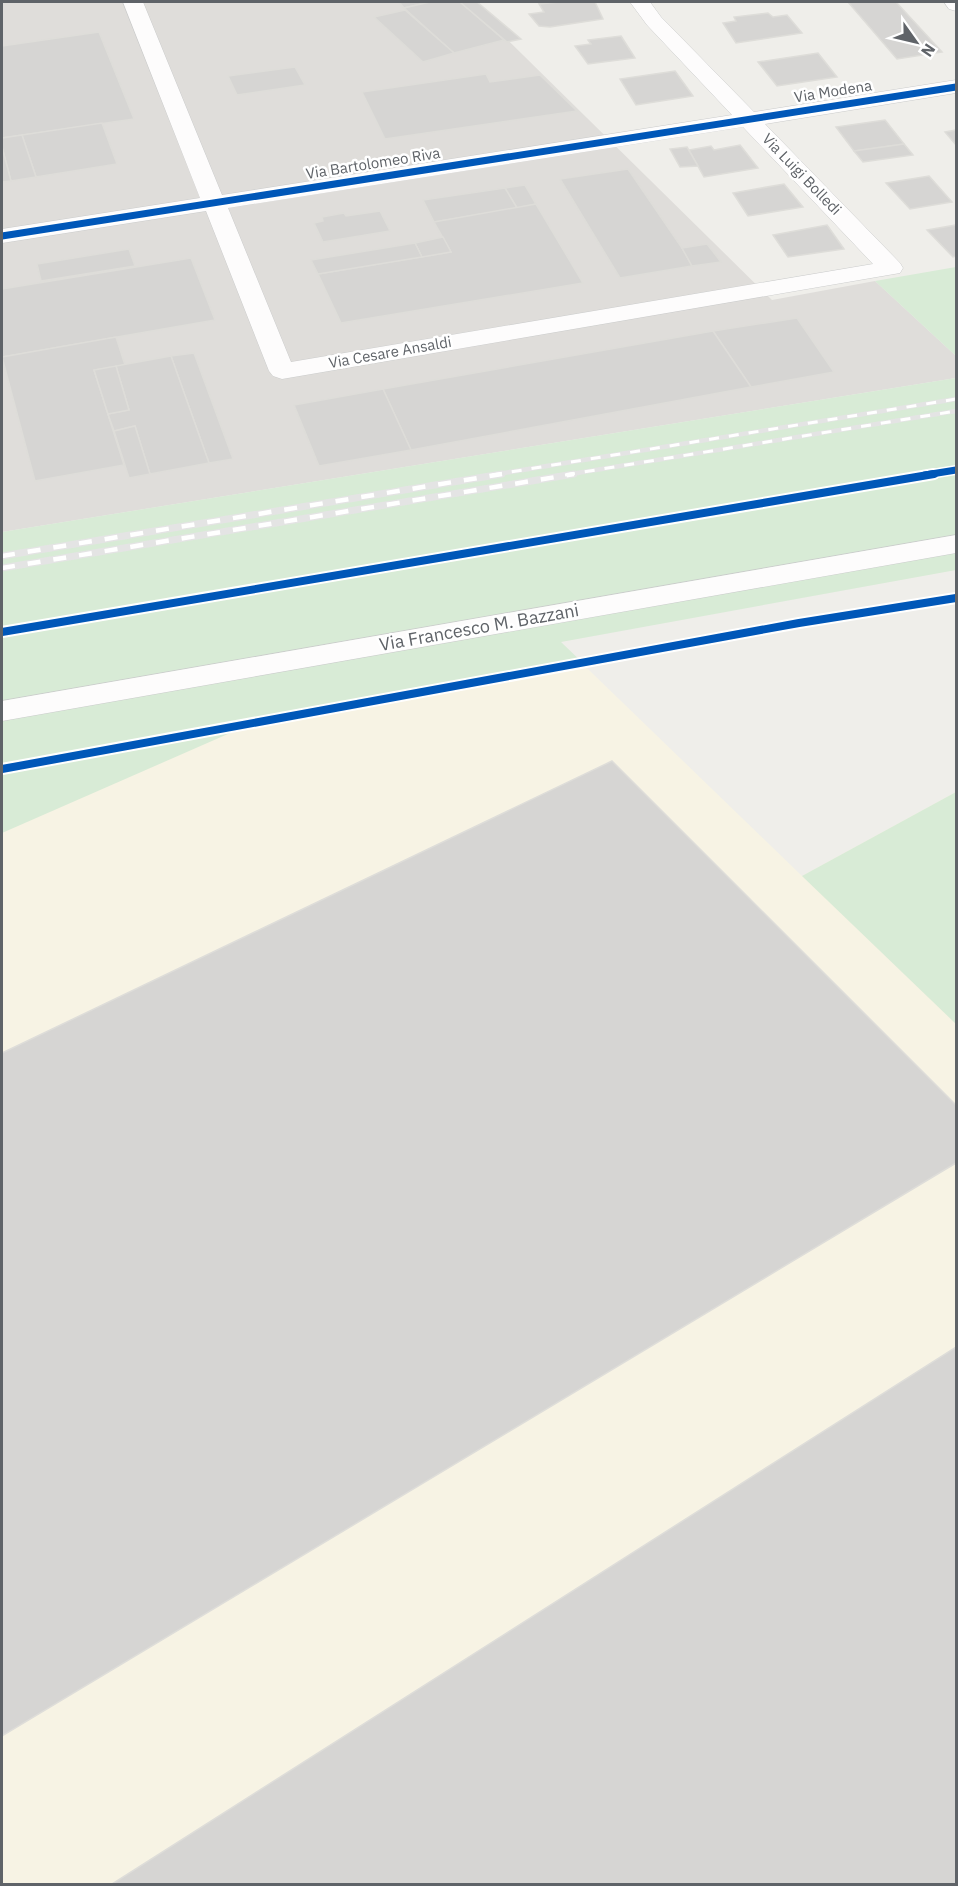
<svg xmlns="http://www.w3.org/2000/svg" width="958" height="1886" font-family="'IBM Plex Sans',sans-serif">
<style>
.commercial{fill:#f7f3e4}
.industrial{fill:#dfddda}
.green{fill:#d8ebd6}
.building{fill:#d6d5d3;stroke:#deddd9;stroke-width:1.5}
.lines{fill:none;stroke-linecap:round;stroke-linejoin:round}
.minor-casing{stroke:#cbcccc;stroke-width:1}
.minor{fill:#fdfcfc;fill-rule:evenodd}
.rail-far1-casing{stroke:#e4e4e4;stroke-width:4.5}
.rail-casing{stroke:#e4e4e4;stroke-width:7}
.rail-far1{stroke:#fff;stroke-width:3;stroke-dasharray:10;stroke-linecap:butt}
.rail{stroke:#fff;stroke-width:4.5;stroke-dasharray:13;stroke-linecap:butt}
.cycleway-far1-casing{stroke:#fff;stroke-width:10}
.cycleway-casing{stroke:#fff;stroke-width:12}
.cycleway-far1{stroke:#0057b8;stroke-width:7}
.cycleway{stroke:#0057b8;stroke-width:8}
.labels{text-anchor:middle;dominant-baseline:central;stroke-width:5;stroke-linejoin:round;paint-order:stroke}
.far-street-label{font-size:15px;fill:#5f6368;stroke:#fff}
.street-label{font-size:18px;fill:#5f6368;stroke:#fff}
</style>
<rect width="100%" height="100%" fill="#efeeea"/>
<path class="commercial" d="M560,642L802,876L956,792V1884H2V743Z"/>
<path class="industrial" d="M2,2H469L772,300L875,281L956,356V378L2,532Z"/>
<g class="green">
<path d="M956,267V356L875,281Z"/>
<path d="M956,378V570L561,642L586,666L253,723L2,833V532Z"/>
<path d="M956,792V1024L802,876Z"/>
</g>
<g class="building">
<path d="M399,2H430L404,8Z"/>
<path d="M430,2H460L504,40L454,53L404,8Z"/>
<path d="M460,2H477L521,39L507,42Z"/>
<path d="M559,2H595L603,19L550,27L539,26L529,14L544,12L539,4Z"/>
<path d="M848,2H896L942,52L897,59Z"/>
<path d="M405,10L454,53L423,62L374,17Z"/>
<path d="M768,13L773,17L787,15L802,33L736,43L723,23L736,21L734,17Z"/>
<path d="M99,32L134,119L2,138V46Z"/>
<path d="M621,36L635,58L588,64L575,46L591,44L588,40Z"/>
<path d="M818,53L837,77L777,86L758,62Z"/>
<path d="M295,67L305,85L237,95L228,76Z"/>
<path d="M675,71L693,96L636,105L620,79Z"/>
<path d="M486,74L490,82L540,75L577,111L385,139L362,92Z"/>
<path d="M885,120L904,144L854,151L836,127Z"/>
<path d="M102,123L117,164L36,177L22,135Z"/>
<path d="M956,130V145L945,132Z"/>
<path d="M22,135L36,177L11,181L2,147V138Z"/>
<path d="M904,144L913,155L863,162L854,151Z"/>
<path d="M740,145L758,168L704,177L689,150L711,146L714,150Z"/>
<path d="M2,147L11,181L2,182Z"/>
<path d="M687,147L698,166L680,167L670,149Z"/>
<path d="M628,169L682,248L692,266L620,278L560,179Z"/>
<path d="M929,176L952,202L910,209L886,183Z"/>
<path d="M784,184L803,207L748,216L733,193Z"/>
<path d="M525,185L536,204L517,208L505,188Z"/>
<path d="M505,188L517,208L434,222L423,200Z"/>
<path d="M536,204L583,283L341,323L318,274L451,252L434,222Z"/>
<path d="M380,211L390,231L323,242L314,223L323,221L322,217L344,213L346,216Z"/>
<path d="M827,225L844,249L788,257L773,235Z"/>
<path d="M956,225V256L953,257L927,230Z"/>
<path d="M443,237L451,252L422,257L415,243Z"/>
<path d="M415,243L422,257L318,274L311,260Z"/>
<path d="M707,244L721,262L692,266L682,248Z"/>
<path d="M129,249L135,266L41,281L37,264Z"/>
<path d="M191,258L215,320L2,357V289Z"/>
<path d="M797,318L834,372L751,387L713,331Z"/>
<path d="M713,331L751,387L411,450L383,389Z"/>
<path d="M116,337L125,365L94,370L124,465L35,481L2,357Z"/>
<path d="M194,353L233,459L209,463L171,356Z"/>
<path d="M171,356L209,463L150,474L135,426L114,431L108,414L129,410L116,366Z"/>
<path d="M116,366L129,410L108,414L94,370Z"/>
<path d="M383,389L411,450L319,466L294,405Z"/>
<path d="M135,426L150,474L129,478L114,431Z"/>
<path d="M612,761L956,1105V1163L2,1736V1053Z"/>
<path d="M956,1347V1884H112Z"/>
</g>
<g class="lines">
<g class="minor-casing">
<g id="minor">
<path d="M123,2H143L222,195L732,115L647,25L630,2H650L661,17L754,112L956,80V93L765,124L900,263L903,268L900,273L282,379L273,376L269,371L206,211L2,243V229L200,198ZM743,127L873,264L291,362L228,208Z"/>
<path d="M944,2H956V11L949,9Z"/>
<path d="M956,535V553L2,721V701Z"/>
</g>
</g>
<use href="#minor" class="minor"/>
<g class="rail-far1-casing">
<g id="rail-far1">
<path d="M492,475L956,399"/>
<path d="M565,475L956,411"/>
</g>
</g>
<g class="rail-casing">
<g id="rail">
<path d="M2,556L502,474"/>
<path d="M2,568L574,474"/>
</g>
</g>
<use href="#rail-far1" class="rail-far1"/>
<use href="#rail" class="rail"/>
<g class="cycleway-far1-casing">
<g id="cycleway-far1">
<path d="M2,236L956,87"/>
<path d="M925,475L956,470"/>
</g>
</g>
<g class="cycleway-casing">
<g id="cycleway">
<path d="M2,632L934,474"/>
<path d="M2,769L799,623L956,598"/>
</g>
</g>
<use href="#cycleway-far1" class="cycleway-far1"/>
<use href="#cycleway" class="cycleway"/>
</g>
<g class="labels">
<g class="far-street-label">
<text transform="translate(833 91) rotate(-9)">Via Modena</text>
<text transform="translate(373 163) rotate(-9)">Via Bartolomeo Riva</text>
<text transform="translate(802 174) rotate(46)">Via Luigi Bolledi</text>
<text transform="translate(390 352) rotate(-10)">Via Cesare Ansaldi</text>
</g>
<g class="street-label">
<text transform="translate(479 627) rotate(-10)">Via Francesco M. Bazzani</text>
</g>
</g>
<rect width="958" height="1886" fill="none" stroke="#5f6368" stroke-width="6"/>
<g transform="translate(916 42) rotate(124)" stroke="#ffffff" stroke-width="4.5" paint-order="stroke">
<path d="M0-4.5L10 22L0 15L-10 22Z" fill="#5f6368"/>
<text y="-9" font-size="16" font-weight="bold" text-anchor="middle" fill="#5f6368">N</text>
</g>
</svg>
